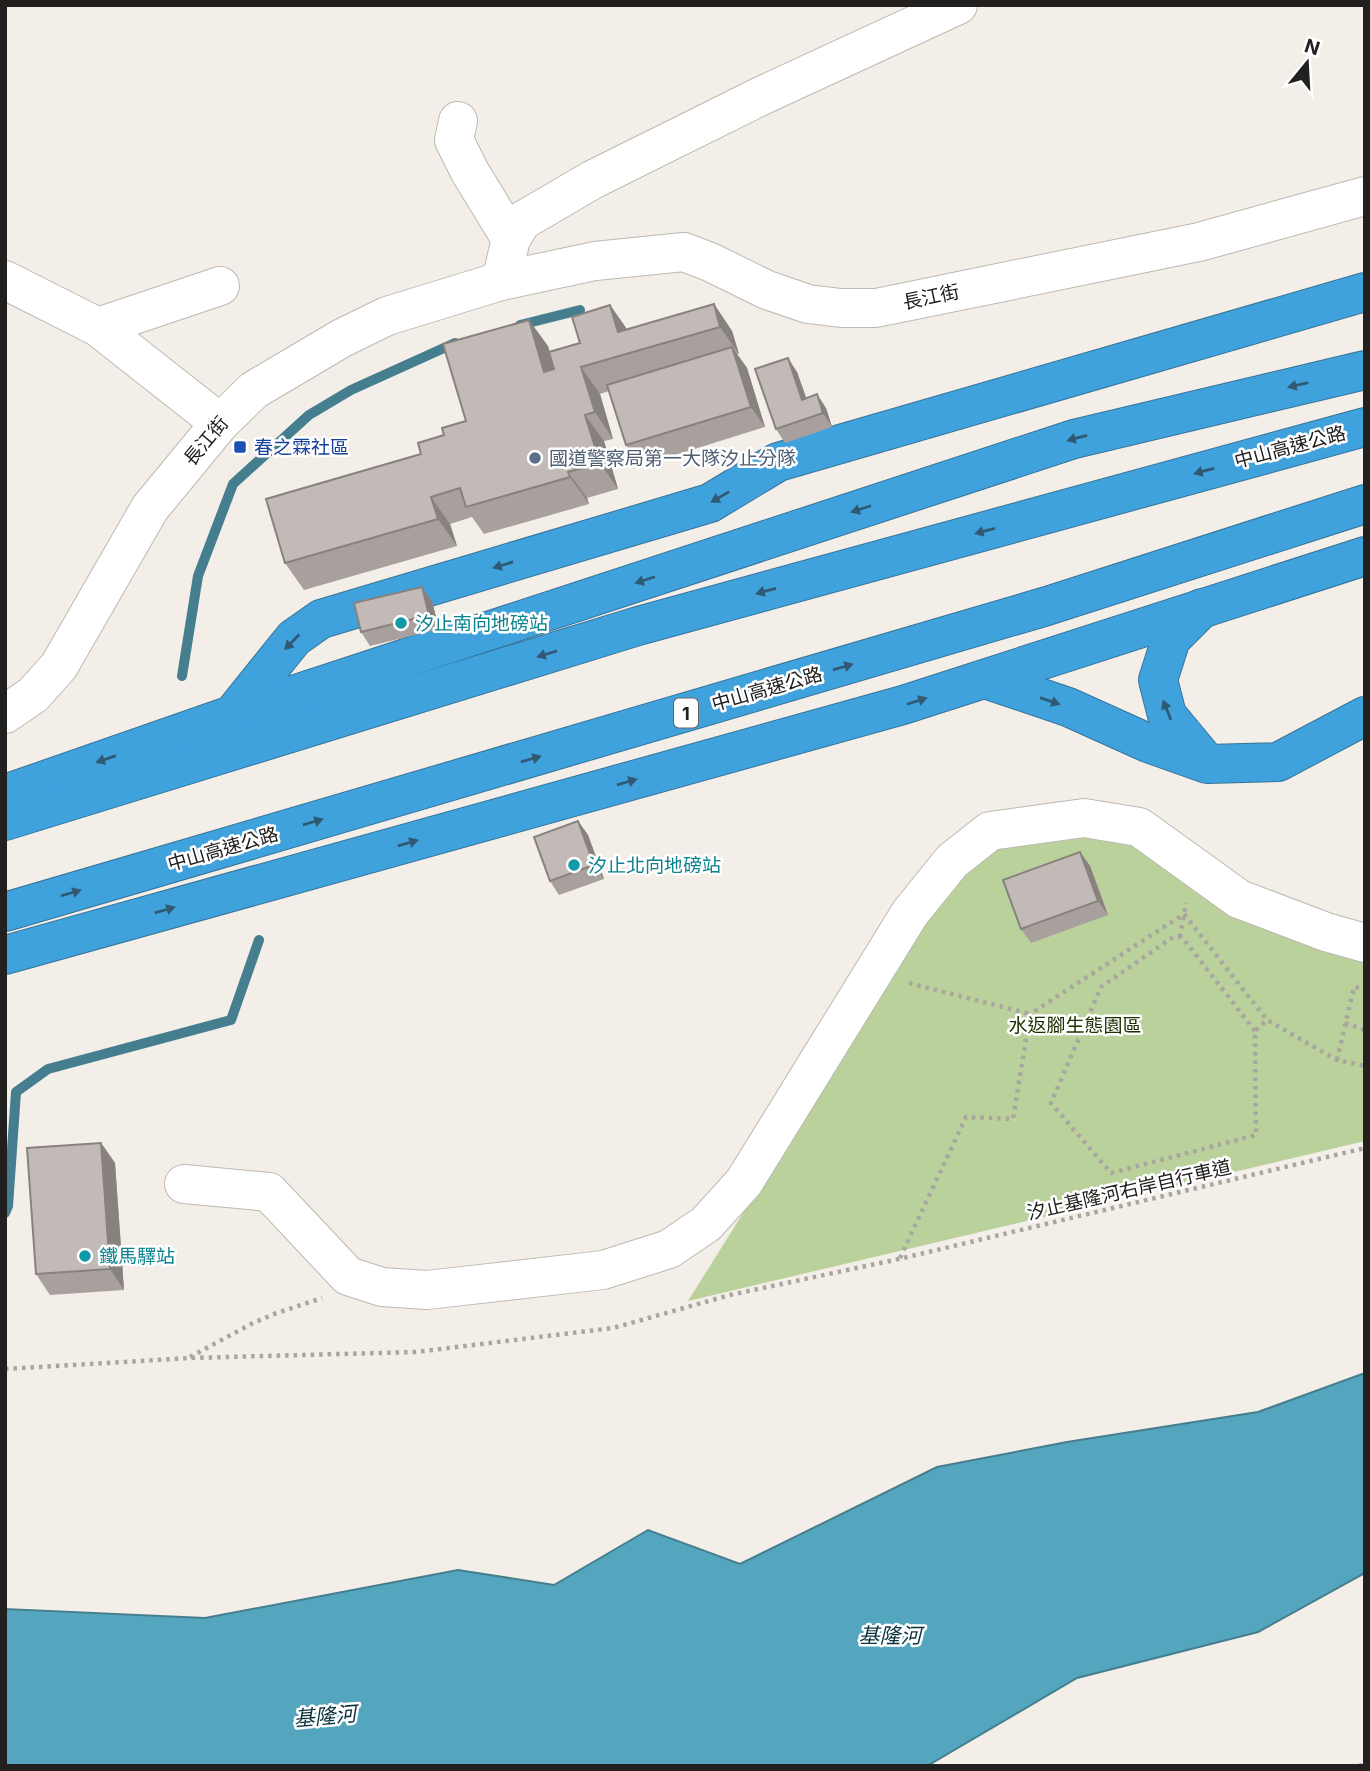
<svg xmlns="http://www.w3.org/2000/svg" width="1370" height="1771" font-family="Inter,'Noto Sans TC',sans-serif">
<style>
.green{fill:#bbd19c}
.water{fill:#54a6bf;stroke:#457e8f;stroke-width:2}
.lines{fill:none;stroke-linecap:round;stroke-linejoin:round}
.stream{stroke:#457e8f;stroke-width:10}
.minor-casing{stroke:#bdb9b2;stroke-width:40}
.highway-casing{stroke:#36749a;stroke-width:40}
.path{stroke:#a9a59f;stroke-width:4.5;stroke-dasharray:3.5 5;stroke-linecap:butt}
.minor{stroke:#fff;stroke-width:38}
.highway{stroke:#40a2dd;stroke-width:38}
.wall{fill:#a7a09d}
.shaded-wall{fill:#88827f}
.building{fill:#c2bab6;stroke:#88827f;stroke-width:2}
.oneway{fill:#305a74}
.transit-dot{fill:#1a4fb4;stroke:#fff;stroke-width:2.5}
.service-dot{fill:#5c6f8a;stroke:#fff;stroke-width:2.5}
.culture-dot{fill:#0f9aa8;stroke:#fff;stroke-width:2.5}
.labels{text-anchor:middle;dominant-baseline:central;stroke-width:5;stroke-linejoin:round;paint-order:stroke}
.shield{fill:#fff;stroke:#646362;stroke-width:2}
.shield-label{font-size:18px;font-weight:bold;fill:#22201e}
.street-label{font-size:19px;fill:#22201e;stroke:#fff}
.transit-label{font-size:19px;fill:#164399;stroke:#fff;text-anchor:start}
.service-label{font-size:19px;fill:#4e5e75;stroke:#fff;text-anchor:start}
.culture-label{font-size:19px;fill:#0d838f;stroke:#fff;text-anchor:start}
.park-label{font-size:19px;fill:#202f01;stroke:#fff}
.water-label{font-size:21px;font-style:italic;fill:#0a323c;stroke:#fff}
</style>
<rect width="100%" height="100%" fill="#f3eee7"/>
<path class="green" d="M1094,835L1138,842L1365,957V1141L688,1301L951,881L991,846Z"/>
<path class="water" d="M1365,1373V1573L1258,1632L1077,1678L927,1766H5V1609L205,1618L458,1570L554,1585L648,1530L740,1564L937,1467L1067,1442L1258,1412Z"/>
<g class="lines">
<g class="stream">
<path d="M520,325L580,310"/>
<path d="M182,676L198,576L233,484L309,415L351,390L455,343"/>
<path d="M5,1213L8,1206L16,1092L48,1069L231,1020L259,940"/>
</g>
<g class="minor-casing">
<g id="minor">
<path d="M458,121L454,140L470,172L511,239"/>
<path d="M5,280L98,327L220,423"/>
<path d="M501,281L511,239L522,221L592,180L761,96L958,5"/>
<path d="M98,327L220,286"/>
<path d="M5,714L33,695L59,666L150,508L220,423L254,390L342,338L387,316L501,281L595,261L684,252L710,262L767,290L808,304L841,308H876L1199,242L1365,196"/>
<path d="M184,1184L269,1192L348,1276L382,1287L427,1290L603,1270L669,1249L706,1224L744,1182L910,913L952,861L990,831L1084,818L1139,827L1239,899L1326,932L1365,943"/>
</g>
</g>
<g class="highway-casing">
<g id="highway">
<path d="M1202,608L1171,639L1158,680L1167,715L1206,762"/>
<path d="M985,679L1068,707L1148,743L1207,764L1278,762L1365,716"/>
<path d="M232,715L1074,439L1365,370"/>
<path d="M5,794L232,715L294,638L321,619L710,503L778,462L1365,292"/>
<path d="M5,821L638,626L1365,427"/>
<path d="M5,912L1047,606L1365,504"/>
<path d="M5,955L903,705L1365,556"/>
</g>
</g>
<g class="path">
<path d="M1180,937L1186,903"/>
<path d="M909,983L1030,1014"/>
<path d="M1345,1023L1365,1030"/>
<path d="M1255,1031L1185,941L1180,937H1173L1101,987L1051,1103L1111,1173L1256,1135L1255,1031L1267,1020L1337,1060L1365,1066"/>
<path d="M1337,1060L1354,987L1365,989"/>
<path d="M900,1258L966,1117L1013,1119L1030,1014L1184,914L1267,1020"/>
<path d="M190,1357L253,1323L274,1314L322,1298"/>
<path d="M5,1369L189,1358L416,1352L613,1328L730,1295L899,1259L1365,1148"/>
<path d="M1359,1766L1365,1764"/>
</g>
<use href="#minor" class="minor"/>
<use href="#highway" class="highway"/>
</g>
<g class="wall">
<path d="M714,304L732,331L739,354H737L747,368L765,427L640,466L626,445L609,391L600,394L613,439L604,441L618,489L587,498L589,504L484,534L472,517L450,524L457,546L304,590L285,563L421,454L466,421L548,346L549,352L580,343L610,305L627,330Z"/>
<path d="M797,372L806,398L826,408L832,427L785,443L776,429Z"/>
<path d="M432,601L439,629L370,646L361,632Z"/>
<path d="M578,821L588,835L604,879L559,895L550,881Z"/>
<path d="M1080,852L1090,866L1108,915L1031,943L1021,929Z"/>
<path d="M101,1143L115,1163L124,1290L50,1295L36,1274Z"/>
</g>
<g class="shaded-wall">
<path d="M714,304L732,331L739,354L720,327Z"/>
<path d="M610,305L629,332H618Z"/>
<path d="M529,320L548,346L563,399L544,372Z"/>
<path d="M732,347L747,368L765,427L751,407Z"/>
<path d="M788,358L797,372L812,414L802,400Z"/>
<path d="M581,367L600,394L613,439L595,412Z"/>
<path d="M817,394L826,408L832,427L823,413Z"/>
<path d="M585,415L604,441L618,489L600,463Z"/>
<path d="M568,472L587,498L589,504L570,477Z"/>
<path d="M431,497L450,524L457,546L438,519Z"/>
<path d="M422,587L432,601L439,629L429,615Z"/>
<path d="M578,821L588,835L604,879L594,865Z"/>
<path d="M1080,852L1090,866L1108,915L1098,901Z"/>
<path d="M101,1143L115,1163L124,1290L110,1269Z"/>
</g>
<g class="building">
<path d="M714,304L720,327L581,367L595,412L585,415L600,463L568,472L570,477L466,507L460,488L431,497L438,519L285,563L266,499L421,454L418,443L444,435L442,428L466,421L443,344L529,320L544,372L554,369L549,352L580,343L572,317L610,305L618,332Z"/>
<path d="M732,347L751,407L626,445L607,385Z"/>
<path d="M788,358L802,400L817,394L823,413L776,429L755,369Z"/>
<path d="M422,587L429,615L361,632L354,603Z"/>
<path d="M578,821L594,865L550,881L534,837Z"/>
<path d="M1080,852L1098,901L1021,929L1003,880Z"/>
<path d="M101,1143L110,1269L36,1274L27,1148Z"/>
</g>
<defs><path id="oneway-solid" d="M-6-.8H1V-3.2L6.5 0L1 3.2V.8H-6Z" transform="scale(1.75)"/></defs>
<g class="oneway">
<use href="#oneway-solid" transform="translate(1298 385) rotate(167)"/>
<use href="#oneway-solid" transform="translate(1077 438) rotate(165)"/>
<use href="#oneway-solid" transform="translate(1204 471) rotate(165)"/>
<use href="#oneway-solid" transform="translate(720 497) rotate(150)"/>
<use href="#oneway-solid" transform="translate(861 509) rotate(162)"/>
<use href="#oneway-solid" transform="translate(985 531) rotate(165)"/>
<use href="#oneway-solid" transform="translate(503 565) rotate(163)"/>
<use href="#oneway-solid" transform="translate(645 580) rotate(162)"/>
<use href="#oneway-solid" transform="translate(766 591) rotate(165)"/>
<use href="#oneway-solid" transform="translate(292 642) rotate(134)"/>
<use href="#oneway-solid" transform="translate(547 654) rotate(163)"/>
<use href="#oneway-solid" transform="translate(843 667) rotate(-16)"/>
<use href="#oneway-solid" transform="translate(917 701) rotate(-18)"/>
<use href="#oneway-solid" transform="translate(1050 701) rotate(19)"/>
<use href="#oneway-solid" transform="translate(1167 710) rotate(-112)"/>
<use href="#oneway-solid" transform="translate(106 759) rotate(161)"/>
<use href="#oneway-solid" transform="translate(531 759) rotate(-16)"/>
<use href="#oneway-solid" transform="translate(627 782) rotate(-16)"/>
<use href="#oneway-solid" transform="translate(313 822) rotate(-16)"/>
<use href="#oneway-solid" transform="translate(408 843) rotate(-16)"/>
<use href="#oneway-solid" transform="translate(71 893) rotate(-16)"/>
<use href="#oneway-solid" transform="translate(165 910) rotate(-16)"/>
</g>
<rect class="transit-dot" x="233" y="440" width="14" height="14" rx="3.5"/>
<circle class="service-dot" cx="535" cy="458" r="7"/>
<g class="culture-dot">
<circle cx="401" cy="623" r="7"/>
<circle cx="574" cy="865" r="7"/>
<circle cx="85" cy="1256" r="7"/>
</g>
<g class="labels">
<rect class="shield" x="674" y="698.5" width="24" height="29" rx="5"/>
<g class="shield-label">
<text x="686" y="713">1</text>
</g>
<g class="street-label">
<text transform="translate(931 297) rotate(-12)">長江街</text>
<text transform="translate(206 441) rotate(-50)">長江街</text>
<text transform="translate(1290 447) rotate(-15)">中山高速公路</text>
<text transform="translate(767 689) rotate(-16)">中山高速公路</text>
<text transform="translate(223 849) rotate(-16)">中山高速公路</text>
<text transform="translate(1129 1190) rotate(-13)">汐止基隆河右岸自行車道</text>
</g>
<g class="transit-label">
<text x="254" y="447">春之霖社區</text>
</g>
<g class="service-label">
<text x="549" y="458">國道警察局第一大隊汐止分隊</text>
</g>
<g class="culture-label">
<text x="415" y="623">汐止南向地磅站</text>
<text x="588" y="865">汐止北向地磅站</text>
<text x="99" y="1256">鐵馬驛站</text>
</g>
<g class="park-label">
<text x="1075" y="1025">水返腳生態園區</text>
</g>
<g class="water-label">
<text x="890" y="1635">基隆河</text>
<text transform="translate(325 1716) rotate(-5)">基隆河</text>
</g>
</g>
<rect width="1370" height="1771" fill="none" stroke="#22201e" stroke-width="14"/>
<g transform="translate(1307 63) rotate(18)" stroke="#ffffff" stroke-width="5" paint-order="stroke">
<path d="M0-5L12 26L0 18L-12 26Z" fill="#22201e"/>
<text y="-10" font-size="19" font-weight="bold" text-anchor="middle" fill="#22201e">N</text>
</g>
</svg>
